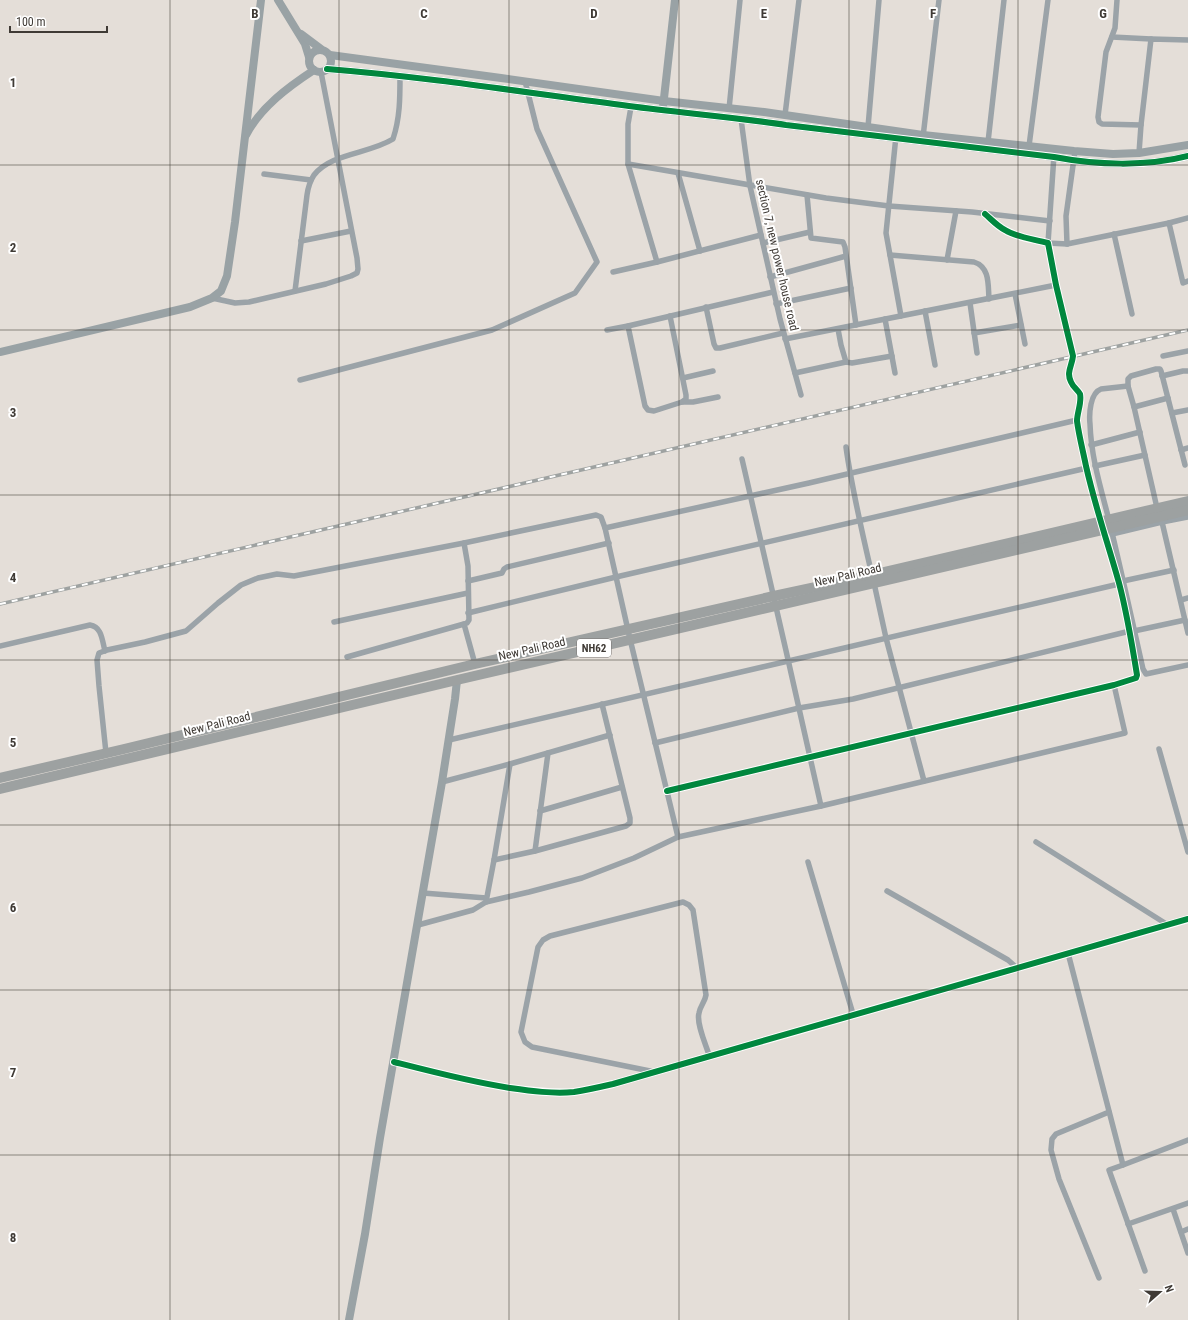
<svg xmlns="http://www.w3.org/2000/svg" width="1188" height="1320" font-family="'Roboto Condensed',sans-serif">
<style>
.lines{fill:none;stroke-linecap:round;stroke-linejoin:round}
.street{stroke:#9ba3a8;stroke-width:5.5}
.secondary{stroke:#99a2a5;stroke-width:8}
.highway{stroke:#9da1a1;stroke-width:10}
.rail-casing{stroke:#9ea2a1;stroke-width:3.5}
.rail{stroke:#fff;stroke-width:2;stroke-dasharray:6;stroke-linecap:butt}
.cycleway-casing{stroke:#fff;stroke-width:8}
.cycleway{stroke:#00873e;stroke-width:6}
.grid{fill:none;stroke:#3f3a35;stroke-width:1;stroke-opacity:0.55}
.labels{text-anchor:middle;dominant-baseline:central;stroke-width:4;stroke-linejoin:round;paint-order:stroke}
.shield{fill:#fff;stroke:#797572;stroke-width:1}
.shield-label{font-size:11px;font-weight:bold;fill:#3f3a35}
.street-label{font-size:12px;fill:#3f3a35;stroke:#fff}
.grid-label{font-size:13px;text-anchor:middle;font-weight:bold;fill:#3f3a35;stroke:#fff;stroke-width:4;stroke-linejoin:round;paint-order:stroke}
</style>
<rect width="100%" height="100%" fill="#e4ded8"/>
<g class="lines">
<g class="street">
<path d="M1117,0L1115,28L1106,52L1098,117L1099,122L1102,124L1141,125L1139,153"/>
<path d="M1112,37L1151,39"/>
<path d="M631,107L628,124V164L657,262"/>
<path d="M729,109L740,0"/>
<path d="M785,115L799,0"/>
<path d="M741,119L750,186L780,319L801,395"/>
<path d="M1141,125L1151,39L1188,40"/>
<path d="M868,127L879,0"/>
<path d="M896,136L886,233L901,316"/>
<path d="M923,137L939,0"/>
<path d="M988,142L1004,0"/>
<path d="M1029,146L1048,0"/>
<path d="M1054,155L1048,243L1067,244L1169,223L1183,283L1188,281"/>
<path d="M628,164L826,198L889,206L972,212L1050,221"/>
<path d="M678,173L700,251"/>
<path d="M264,174L311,180"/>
<path d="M807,195L811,238L843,242L845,247L856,325"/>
<path d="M1169,223L1188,218"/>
<path d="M1114,234L1132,314"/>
<path d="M301,241L351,231"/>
<path d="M763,243L810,232"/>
<path d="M1067,244L1066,216L1075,151"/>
<path d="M890,255L974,262C990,267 988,285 989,299"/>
<path d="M947,260L956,211"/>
<path d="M613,272L657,262L761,235"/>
<path d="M770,277L846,256"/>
<path d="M295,291L307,195C308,188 310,181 314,175C331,153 369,154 393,139C400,118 400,98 400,76"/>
<path d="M1015,294L1025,344"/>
<path d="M212,298L235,303L249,302L326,284L351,276L357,273L358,269L357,258L321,72"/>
<path d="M970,303L977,353"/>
<path d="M776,304L851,288"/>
<path d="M706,307L714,344L716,348H720L783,333"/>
<path d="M925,311L935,365"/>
<path d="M885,319L895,373"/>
<path d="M628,326L645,406L648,410L654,411L682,402L686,399V395L670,316"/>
<path d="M838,329L841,345L846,362L852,363L892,356"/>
<path d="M607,330L628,326L773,292"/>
<path d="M974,333L1021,325"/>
<path d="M785,339L1056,285"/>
<path d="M1163,356L1188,351"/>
<path d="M795,373L846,362"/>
<path d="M1162,376L1183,371H1188"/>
<path d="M683,378L713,371"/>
<path d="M300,380L492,330L575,293L597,262L537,129L525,81"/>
<path d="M1128,386L1101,389C1090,393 1089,414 1090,424C1091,457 1101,489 1109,520C1121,570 1132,620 1143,669L1146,674L1188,665"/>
<path d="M682,402H693L718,397"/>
<path d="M1134,407L1168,398"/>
<path d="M1172,413L1188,410"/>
<path d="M1091,445L1140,432"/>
<path d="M846,447C852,490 862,532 872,575"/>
<path d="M1181,450L1188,448"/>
<path d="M742,459C769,575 795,690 821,806"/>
<path d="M1095,466L1145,455"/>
<path d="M1157,508L1134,407L1128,386V379L1131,376L1156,369H1160L1161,371L1185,465"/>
<path d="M1162,522L1188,517"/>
<path d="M1112,534L1162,522L1188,633"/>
<path d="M464,543L468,566L469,620L467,623L464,624L475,664"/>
<path d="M468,581L502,573L504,569L507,567L609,543"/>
<path d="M1123,581L1174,570"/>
<path d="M874,583L886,638L924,781"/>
<path d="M1181,600L1188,598"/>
<path d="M468,613L616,577L1087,468"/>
<path d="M334,622L468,593"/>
<path d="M1134,631L1185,620"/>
<path d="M0,646L90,625C102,627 102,640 105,651"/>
<path d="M347,657L464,624"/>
<path d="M449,740L1119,584"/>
<path d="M655,743L799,708L853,699L1130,631"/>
<path d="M1159,749L1188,852"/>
<path d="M106,753L99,686L97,660L99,653L107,650L145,642L186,631L218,603L241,585L258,578L277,574L294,576L464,543L596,515L601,517L605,528"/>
<path d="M442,782L510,764L610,735"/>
<path d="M667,791L1114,685L1136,678L1137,675C1132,644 1127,613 1119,583C1108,544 1095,506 1086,466C1083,451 1079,436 1077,421C1077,413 1082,402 1080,394C1078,390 1073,387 1071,382C1066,372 1072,366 1073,356L1056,285L1048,243C1034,239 1018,238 1005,230C997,226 991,219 985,214"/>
<path d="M540,811L622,787"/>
<path d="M678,837L630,639L605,528L809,483L1077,420"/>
<path d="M1036,842L1168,925"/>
<path d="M535,851L548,753"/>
<path d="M494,860L535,851L626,826L630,823V818L602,704"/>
<path d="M808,862L853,1014"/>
<path d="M887,891L1008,960L1017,968"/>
<path d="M423,893L486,898"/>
<path d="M486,902L494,860L510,764"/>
<path d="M418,925L473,910L486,902L529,892L582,878L634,858L678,837L821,806L1125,733L1114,685"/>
<path d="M1068,953L1123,1165L1188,1140"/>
<path d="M394,1062C433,1072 471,1082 510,1088C531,1091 553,1094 574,1092C587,1090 600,1087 613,1084L1188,919"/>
<path d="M650,1071L532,1047L525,1042L521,1032L538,947L543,940L550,936L683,902L689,905L693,910L706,995C705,1002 700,1006 699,1013C696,1023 706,1045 709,1055"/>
<path d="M1123,1165L1109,1170L1145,1271"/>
<path d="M1173,1209L1188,1253"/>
<path d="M1128,1224L1188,1203"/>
<path d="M1181,1232L1188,1229"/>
<path d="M1099,1278L1059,1179L1051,1150L1052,1139L1056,1134L1109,1112"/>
</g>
<g class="secondary">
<path d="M278,0L305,44L309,57"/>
<path d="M301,34L321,49"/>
<circle cx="320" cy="61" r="11"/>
<path d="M330,55L501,78L664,101L764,112L923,135L1074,151L1113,154L1139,153L1188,145"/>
<path d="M327,69C428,77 529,93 629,106C681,113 734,117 786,125L1054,157C1096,165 1146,167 1188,156"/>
<path d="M663,107L675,0"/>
<path d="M246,135C261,107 288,87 314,70"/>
<path d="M0,352L190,307L212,298L221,291L227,276L235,222L261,0"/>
<path d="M349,1320L365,1234L380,1138L442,782L455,699L457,680"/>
</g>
<g class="highway">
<path d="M0,778L124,749L475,664L774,596L872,575L1188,501"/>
<path d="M0,789L457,680L1188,510"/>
</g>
<g class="rail-casing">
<path id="rail" d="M0,604L1188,330"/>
</g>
<use href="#rail" class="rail"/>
<g class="cycleway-casing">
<g id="cycleway">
<path d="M327,69C428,77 529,93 629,106C681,113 734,117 786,125L1054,157C1096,165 1146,167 1188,156"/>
<path d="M667,791L1114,685L1136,678L1137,675C1132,644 1127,613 1119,583C1108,544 1095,506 1086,466C1083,451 1079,436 1077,421C1077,413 1082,402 1080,394C1078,390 1073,387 1071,382C1066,372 1072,366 1073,356L1056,285L1048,243C1034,239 1018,238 1005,230C997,226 991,219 985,214"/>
<path d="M394,1062C433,1072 471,1082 510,1088C531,1091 553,1094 574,1092C587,1090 600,1087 613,1084L1188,919"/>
</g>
</g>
<use href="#cycleway" class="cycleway"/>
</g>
<path class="grid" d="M170,0V1320M339,0V1320M509,0V1320M679,0V1320M849,0V1320M1018,0V1320M0,165H1188M0,330H1188M0,495H1188M0,660H1188M0,825H1188M0,990H1188M0,1155H1188"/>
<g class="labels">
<rect class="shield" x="577" y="639" width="34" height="18" rx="3"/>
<g class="shield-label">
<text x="594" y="648">NH62</text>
</g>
<g class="street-label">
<text transform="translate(777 255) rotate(77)">section 7, new power house road</text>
<text transform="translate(848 575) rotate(-13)">New Pali Road</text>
<text transform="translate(532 649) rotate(-13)">New Pali Road</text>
<text transform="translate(217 724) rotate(-14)">New Pali Road</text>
</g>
</g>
<g class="grid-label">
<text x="255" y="18">B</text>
<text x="424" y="18">C</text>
<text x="594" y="18">D</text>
<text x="764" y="18">E</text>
<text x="933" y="18">F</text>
<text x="1103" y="18">G</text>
<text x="13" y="87">1</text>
<text x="13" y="252">2</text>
<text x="13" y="417">3</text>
<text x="13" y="582">4</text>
<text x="13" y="747">5</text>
<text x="13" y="912">6</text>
<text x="13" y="1077">7</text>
<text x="13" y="1242">8</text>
</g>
<g transform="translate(1160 1292) rotate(70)" stroke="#ffffff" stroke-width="3" paint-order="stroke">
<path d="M0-3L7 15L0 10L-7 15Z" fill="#3f3a35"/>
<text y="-6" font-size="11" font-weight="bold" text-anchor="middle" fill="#3f3a35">N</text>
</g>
<path d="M10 26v6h97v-6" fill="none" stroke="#3f3a35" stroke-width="2"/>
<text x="16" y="26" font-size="12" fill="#3f3a35" stroke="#ffffff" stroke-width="3" paint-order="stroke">100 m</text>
</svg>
